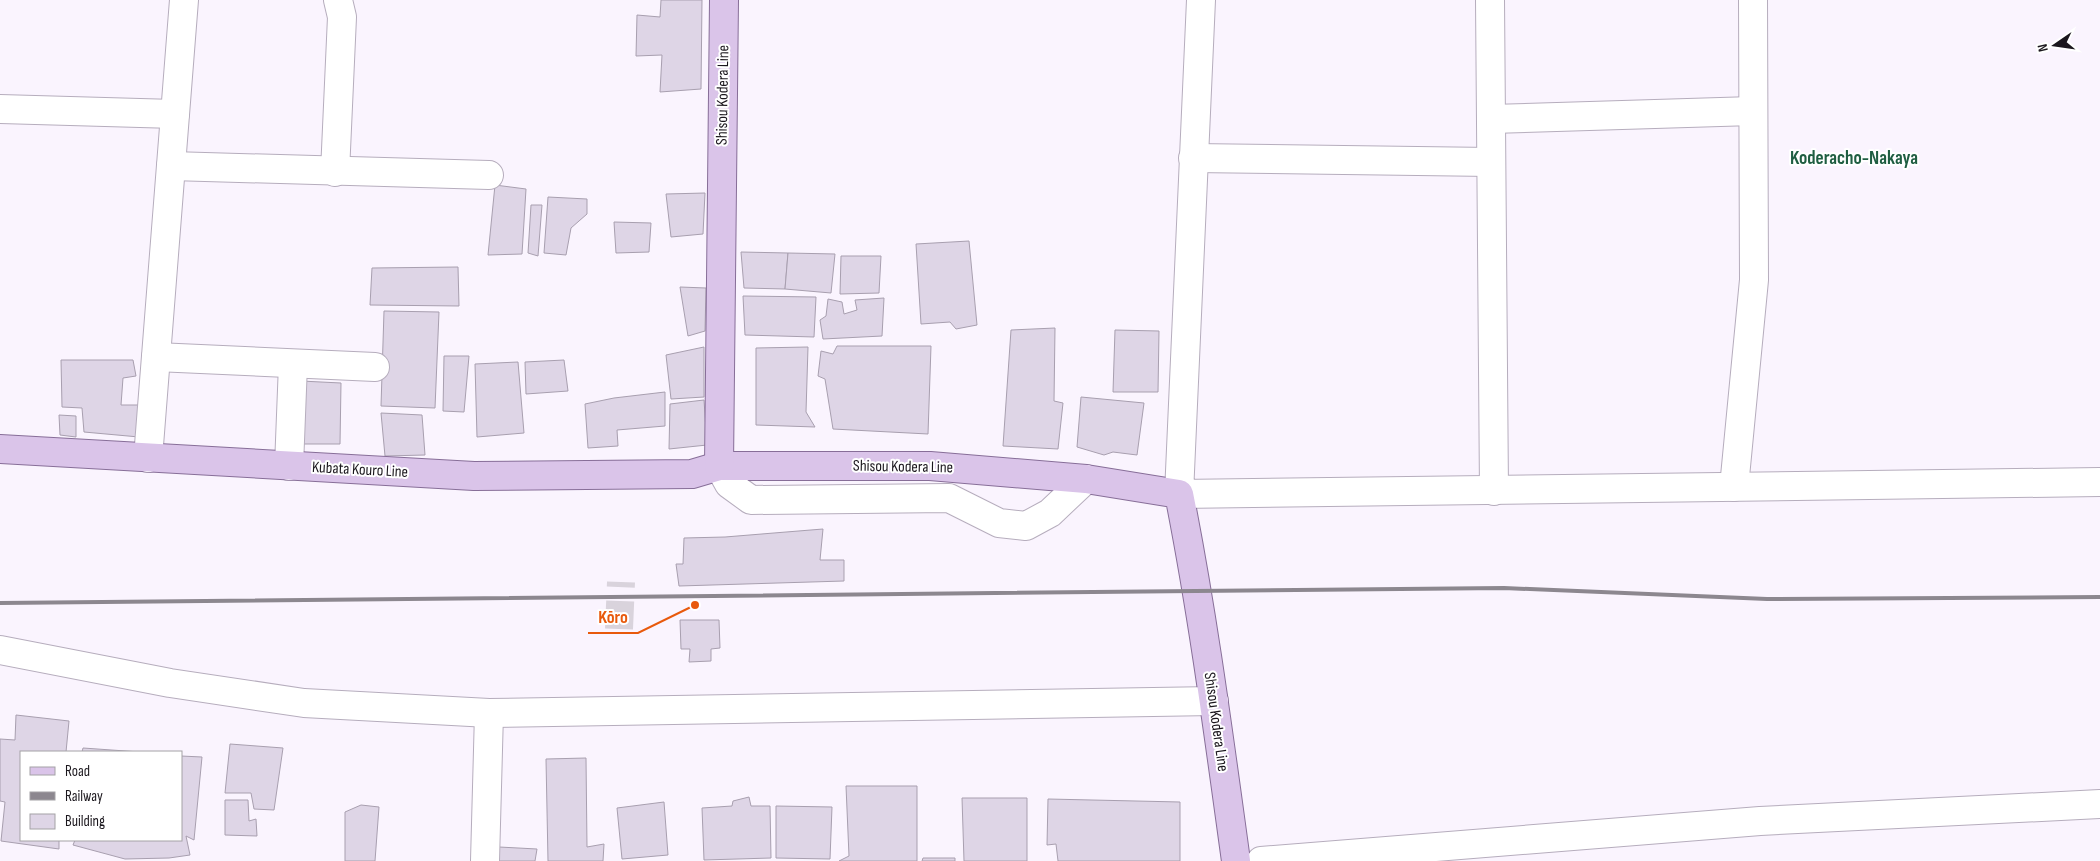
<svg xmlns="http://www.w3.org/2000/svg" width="2100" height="861" font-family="'Sofia Sans Condensed',sans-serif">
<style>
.building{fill:#ded5e6;stroke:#a89faf}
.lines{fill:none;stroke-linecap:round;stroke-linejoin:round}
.minor-tunnel{stroke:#d9d3dc;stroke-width:28;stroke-dasharray:28 14;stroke-linecap:butt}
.minor-casing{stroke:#b6adbd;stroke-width:30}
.major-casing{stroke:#876e98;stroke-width:30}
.minor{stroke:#fff;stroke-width:28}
.major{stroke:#dac4e9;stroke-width:28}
.rail{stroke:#8c878f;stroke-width:4}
.labels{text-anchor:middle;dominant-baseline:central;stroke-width:4;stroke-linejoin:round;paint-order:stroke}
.street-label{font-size:16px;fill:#1b171d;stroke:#fff}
.quarter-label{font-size:19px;font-weight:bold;fill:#1f5e42;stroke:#fff}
.leader{fill:none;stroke:#e8590c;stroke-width:2}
.callout-dot{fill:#e8590c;stroke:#fff;stroke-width:2}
.callout-label{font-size:18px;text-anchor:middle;font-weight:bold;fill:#e8590c;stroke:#fff;stroke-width:4;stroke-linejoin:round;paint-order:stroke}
</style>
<rect width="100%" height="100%" fill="#faf4fe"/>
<g class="building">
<path d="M661,0H702L701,89L660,92L662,55L636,56L637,15L660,17Z"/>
<path d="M495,185L526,189L522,254L488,255Z"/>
<path d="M705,193L703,234L671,237L666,194Z"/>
<path d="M548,197L587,199V214L571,228L566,255L544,253Z"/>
<path d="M531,205H542L538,256L528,253Z"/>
<path d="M614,222L651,223L649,252L616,253Z"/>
<path d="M969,241L977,325L956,329L950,322L921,324L916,244Z"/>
<path d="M741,252L788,253L785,289L744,288Z"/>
<path d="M788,253L835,254L831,293L785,289Z"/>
<path d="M841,256H881L879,293L840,294Z"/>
<path d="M458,267L459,306L370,305L372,268Z"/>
<path d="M680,287L706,288L705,331L688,336Z"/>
<path d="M743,296L816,297L814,337L745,335Z"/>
<path d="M884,298L882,336L823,339L820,320L826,316L828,299L842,302L844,314L857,310L855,300Z"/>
<path d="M384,311L439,312L435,408L381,406Z"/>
<path d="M1055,328L1054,401L1063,403L1058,449L1003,446L1011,330Z"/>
<path d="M1115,330L1159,331L1158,392H1113Z"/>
<path d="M837,346H931L928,434L833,429L825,379L818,376L821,351L833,354Z"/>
<path d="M704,347V397L671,399L666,355Z"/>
<path d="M808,347L806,412L815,427L756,425V348Z"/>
<path d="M444,356H469L464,412L443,411Z"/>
<path d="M61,360H133L136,376L123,378L121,405H143L139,437L84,432L82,408L62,407Z"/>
<path d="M564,360L568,391L526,394L525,362Z"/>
<path d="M518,362L524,433L477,437L475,364Z"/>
<path d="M301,381L341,383L340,444H303Z"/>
<path d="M665,392V426L617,430L618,446L588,448L585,404L614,398Z"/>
<path d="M1081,397L1144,403L1137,455L1113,452L1104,455L1077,447Z"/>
<path d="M704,400L707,445L669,449L670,404Z"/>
<path d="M381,413L422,415L425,455L385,456Z"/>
<path d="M59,415L76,416V437L60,435Z"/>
<path d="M823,529L820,560H844V581L679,586L676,564H683L684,538L725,537Z"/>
<path d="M680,620H719L720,648L711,649V661L689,662L690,649H681Z"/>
<path d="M16,715L69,721L66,752H21V840H59V849L1,841L5,802L0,801V739L15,740Z"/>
<path d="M230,744L283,748L274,810L254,809L251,793H225Z"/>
<path d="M83,748L140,752H82Z"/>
<path d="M181,756L202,757L194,840L186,836L190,855L169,858L125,859L73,845L75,840H181Z"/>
<path d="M586,758L587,847L604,844L603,861H548L546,759Z"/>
<path d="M846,786H917V861H839L849,856Z"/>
<path d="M749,797L751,806H770L771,858L704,860L702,808L732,806L733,801Z"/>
<path d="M962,798H1027V861H964Z"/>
<path d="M1048,799L1180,802V861H1058L1056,844L1047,845Z"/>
<path d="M225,800H248L249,821L256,819L257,836L225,835Z"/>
<path d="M664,802L668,855L622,859L617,808Z"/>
<path d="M361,805L379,807L375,861H345V812Z"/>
<path d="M776,806L832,807L830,859L776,858Z"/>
<path d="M499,847L537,849L535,861H498Z"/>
<path d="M923,858H955V861H922Z"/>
</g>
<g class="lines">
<path class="minor-tunnel" d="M619,629L621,582"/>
<g class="minor-casing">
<g id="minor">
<path d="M1201,0L1179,494L2100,482"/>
<path d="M1490,0L1494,491"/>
<path d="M0,109L175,114"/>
<path d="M1491,119L1753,111"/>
<path d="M1193,158L1491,162"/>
<path d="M171,166L489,175"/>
<path d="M335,172L342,17L338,0"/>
<path d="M156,357L375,367"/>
<path d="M148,458L184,0"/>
<path d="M289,466L293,364"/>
<path d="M719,466L729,484L751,500L949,498L999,523L1026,526L1050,513L1086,479"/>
<path d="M1734,487L1754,280L1753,0"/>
<path d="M0,650L170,683L304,703L489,713L1214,701"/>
<path d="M485,861L489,713"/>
<path d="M1261,861L1760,821L2100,804"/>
</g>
</g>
<g class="major-casing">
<g id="major">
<path d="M0,449L474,476L692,474L719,466H930L1086,479L1179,494C1203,615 1219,738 1236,861"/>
<path d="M719,466L724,0"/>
</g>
</g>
<use href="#minor" class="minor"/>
<use href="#major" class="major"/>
<path class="rail" d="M0,603L1504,588L1767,599L2100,597"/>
</g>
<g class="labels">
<g class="street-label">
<text transform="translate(723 95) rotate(-89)">Shisou Kodera Line</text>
<text transform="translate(903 467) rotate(1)">Shisou Kodera Line</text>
<text transform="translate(360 470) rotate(3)">Kubata Kouro Line</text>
<text transform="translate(1216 722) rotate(82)">Shisou Kodera Line</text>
</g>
<g class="quarter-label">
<text x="1854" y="158">Koderacho-Nakaya</text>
</g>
</g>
<path class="leader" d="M695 605L638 633H588"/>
<circle class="callout-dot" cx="695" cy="605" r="5"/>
<g class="callout-label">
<text x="613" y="623">Kōro</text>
</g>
<rect x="20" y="751" width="162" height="90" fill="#ffffff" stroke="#a4a2a5"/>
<rect x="30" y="767" width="25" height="8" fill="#dac4e9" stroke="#a4a2a5"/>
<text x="65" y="776" font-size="15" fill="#1b171d">Road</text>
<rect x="30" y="792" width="25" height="8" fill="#8c878f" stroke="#a4a2a5"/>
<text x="65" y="801" font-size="15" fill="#1b171d">Railway</text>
<rect x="30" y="814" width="25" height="15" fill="#ded5e6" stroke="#a4a2a5"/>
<text x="65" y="826" font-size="15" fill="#1b171d">Building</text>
<g transform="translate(2055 45) rotate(257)" stroke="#ffffff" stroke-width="4" paint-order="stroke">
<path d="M0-4L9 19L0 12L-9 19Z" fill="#1b171d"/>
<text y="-8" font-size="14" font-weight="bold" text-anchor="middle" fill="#1b171d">N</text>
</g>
</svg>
